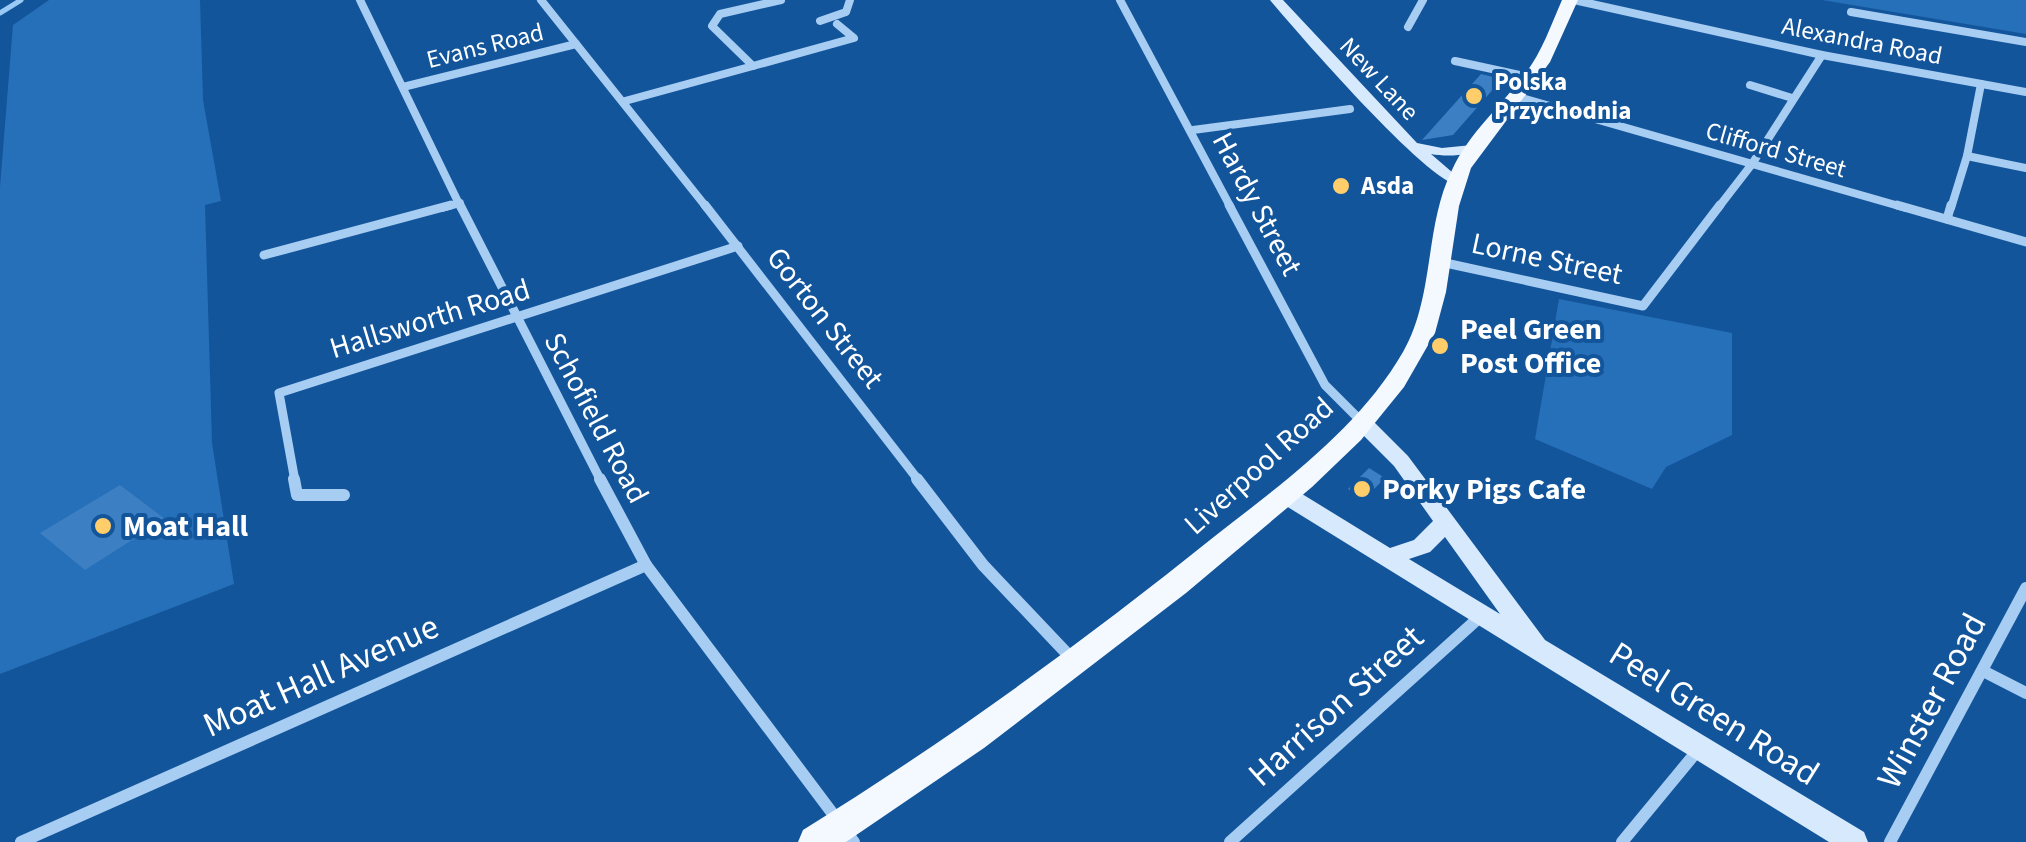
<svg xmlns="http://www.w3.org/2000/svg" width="2026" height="842" font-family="'Source Sans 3',sans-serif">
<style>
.green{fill:#2670b9}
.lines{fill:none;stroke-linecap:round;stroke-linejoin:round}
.stream{stroke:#9ac9f6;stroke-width:5}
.building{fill:#3c7fc2}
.street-far2{stroke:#a8cdf3;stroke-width:8}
.street-far1{stroke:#a8cdf3;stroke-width:9}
.street{stroke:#a8cdf3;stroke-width:12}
.secondary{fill:#d7e9fd;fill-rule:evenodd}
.primary{fill:#f4f9ff;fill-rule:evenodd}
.poi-dot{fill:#ffcd6a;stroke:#13559b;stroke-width:4}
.labels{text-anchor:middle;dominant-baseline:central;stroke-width:8;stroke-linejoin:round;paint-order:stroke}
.far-street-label{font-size:25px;fill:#fff;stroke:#13559b}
.far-poi-label{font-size:25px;font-weight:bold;fill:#fff;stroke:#13559b;text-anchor:start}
.street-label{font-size:30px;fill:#fff;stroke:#13559b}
.poi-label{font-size:30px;font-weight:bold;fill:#fff;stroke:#13559b;text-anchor:start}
.near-street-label{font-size:35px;fill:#fff;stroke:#13559b}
</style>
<rect width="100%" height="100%" fill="#13559b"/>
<g class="green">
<path d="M49,0H200L203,100L221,201L205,205L212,443L234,584L0,674V187L13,25Z"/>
<path d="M1822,0H2026V34Z"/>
<path d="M1559,299L1732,333V435L1666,467L1652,489L1535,439Z"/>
</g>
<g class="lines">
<path class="stream" d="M0,13L21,0"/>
</g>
<g class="building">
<path d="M1481,74L1502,79L1453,135L1422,140Z"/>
<path d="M1369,468L1385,478L1364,499L1348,489Z"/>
<path d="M120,485L165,519L85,570L40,533Z"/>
</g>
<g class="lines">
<g class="street-far2">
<path d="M360,0L461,208"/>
<path d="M541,0L707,208"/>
<path d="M1120,0L1231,208"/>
<path d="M1574,0L1822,55L2026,92"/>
<path d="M1851,12L2026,42"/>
<path d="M820,21L846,12L850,0"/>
<path d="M1408,27L1423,0"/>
<path d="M1455,61L1529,77"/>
<path d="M753,66L854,38L837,24"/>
<path d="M1750,85L1792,98"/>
<path d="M403,87L576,44"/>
<path d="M1515,96L1906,208"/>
<path d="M625,101L753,66L712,26L720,14L781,0"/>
<path d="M1193,130L1350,109"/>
<path d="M1967,156L2026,168"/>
<path d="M442,208L460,203"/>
<path d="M1718,208L1752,164L1822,55"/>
<path d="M1951,208L1967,156L1981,84"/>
</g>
<g class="street-far1">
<path d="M460,205L601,481"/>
<path d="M705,205L919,481"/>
<path d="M1229,205L1325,385L1362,422"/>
<path d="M1897,205L2026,242"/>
<path d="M1947,219L1951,205"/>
<path d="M264,255L451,205"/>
<path d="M1441,262L1643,306L1720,205"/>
<path d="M295,481L279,393L738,246"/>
</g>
<g class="street">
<path d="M294,479L297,495H344"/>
<path d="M600,479L646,565L854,842"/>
<path d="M917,479L983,565L1074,661"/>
<path d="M1985,672L2026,693"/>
<path d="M21,842L646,565"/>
<path d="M1230,842L1482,615"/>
<path d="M1622,842L1698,750"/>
<path d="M1890,842L2026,588"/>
</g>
<g class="secondary">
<path d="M1270,0H1283L1417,143L1442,148L1482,144L1484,147C1471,156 1447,157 1431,154L1460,179V185C1432,188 1295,30 1270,0Z"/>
<path d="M1362,415L1369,417L1408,456L1545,640L1864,832L1868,842H1829L1278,501L1275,495L1278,489H1294L1390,548L1414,540L1433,521L1394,466L1355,427L1352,422ZM1445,537L1500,614L1409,559L1430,552Z"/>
</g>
<path class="primary" d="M1562,0H1578L1550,62L1471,168L1459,206L1446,292L1435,333L1404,387L1361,440L1312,487L1186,593L984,748L846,842H798L803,830C947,741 1083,642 1215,536C1283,483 1359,428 1403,352C1435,296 1424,227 1452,170C1469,133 1501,106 1525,74C1542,52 1551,25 1562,0Z"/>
</g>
<g class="poi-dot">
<circle cx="1474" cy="96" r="10"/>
<circle cx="1341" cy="186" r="10"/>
<circle cx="1440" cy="346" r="10"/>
<circle cx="1362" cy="489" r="10"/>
<circle cx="103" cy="526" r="10"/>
</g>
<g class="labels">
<g class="far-street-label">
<text transform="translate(1862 41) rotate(11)">Alexandra Road</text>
<text transform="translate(485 46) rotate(-14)">Evans Road</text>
<text transform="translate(1379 79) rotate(47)">New Lane</text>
<text transform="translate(1776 150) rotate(16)">Clifford Street</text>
</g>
<g class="far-poi-label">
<text x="1494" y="82">Polska<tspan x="1494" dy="29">Przychodnia</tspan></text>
<text x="1361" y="186">Asda</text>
</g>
<g class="street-label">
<text transform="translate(1257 204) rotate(62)">Hardy Street</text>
<text transform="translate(1547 259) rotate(12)">Lorne Street</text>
<text transform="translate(825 318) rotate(52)">Gorton Street</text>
<text transform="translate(430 319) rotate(-17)">Hallsworth Road</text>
<text transform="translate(596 418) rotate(62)">Schofield Road</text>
<text transform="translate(1259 466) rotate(-42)">Liverpool Road</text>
</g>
<g class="poi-label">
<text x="1460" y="329">Peel Green<tspan x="1460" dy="34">Post Office</tspan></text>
<text x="1382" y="489">Porky Pigs Cafe</text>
<text x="123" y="526">Moat Hall</text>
</g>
<g class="near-street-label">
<text transform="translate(321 676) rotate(-24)">Moat Hall Avenue</text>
<text transform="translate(1932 701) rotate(-62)">Winster Road</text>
<text transform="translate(1336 706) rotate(-42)">Harrison Street</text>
<text transform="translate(1714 714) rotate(32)">Peel Green Road</text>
</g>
</g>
</svg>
